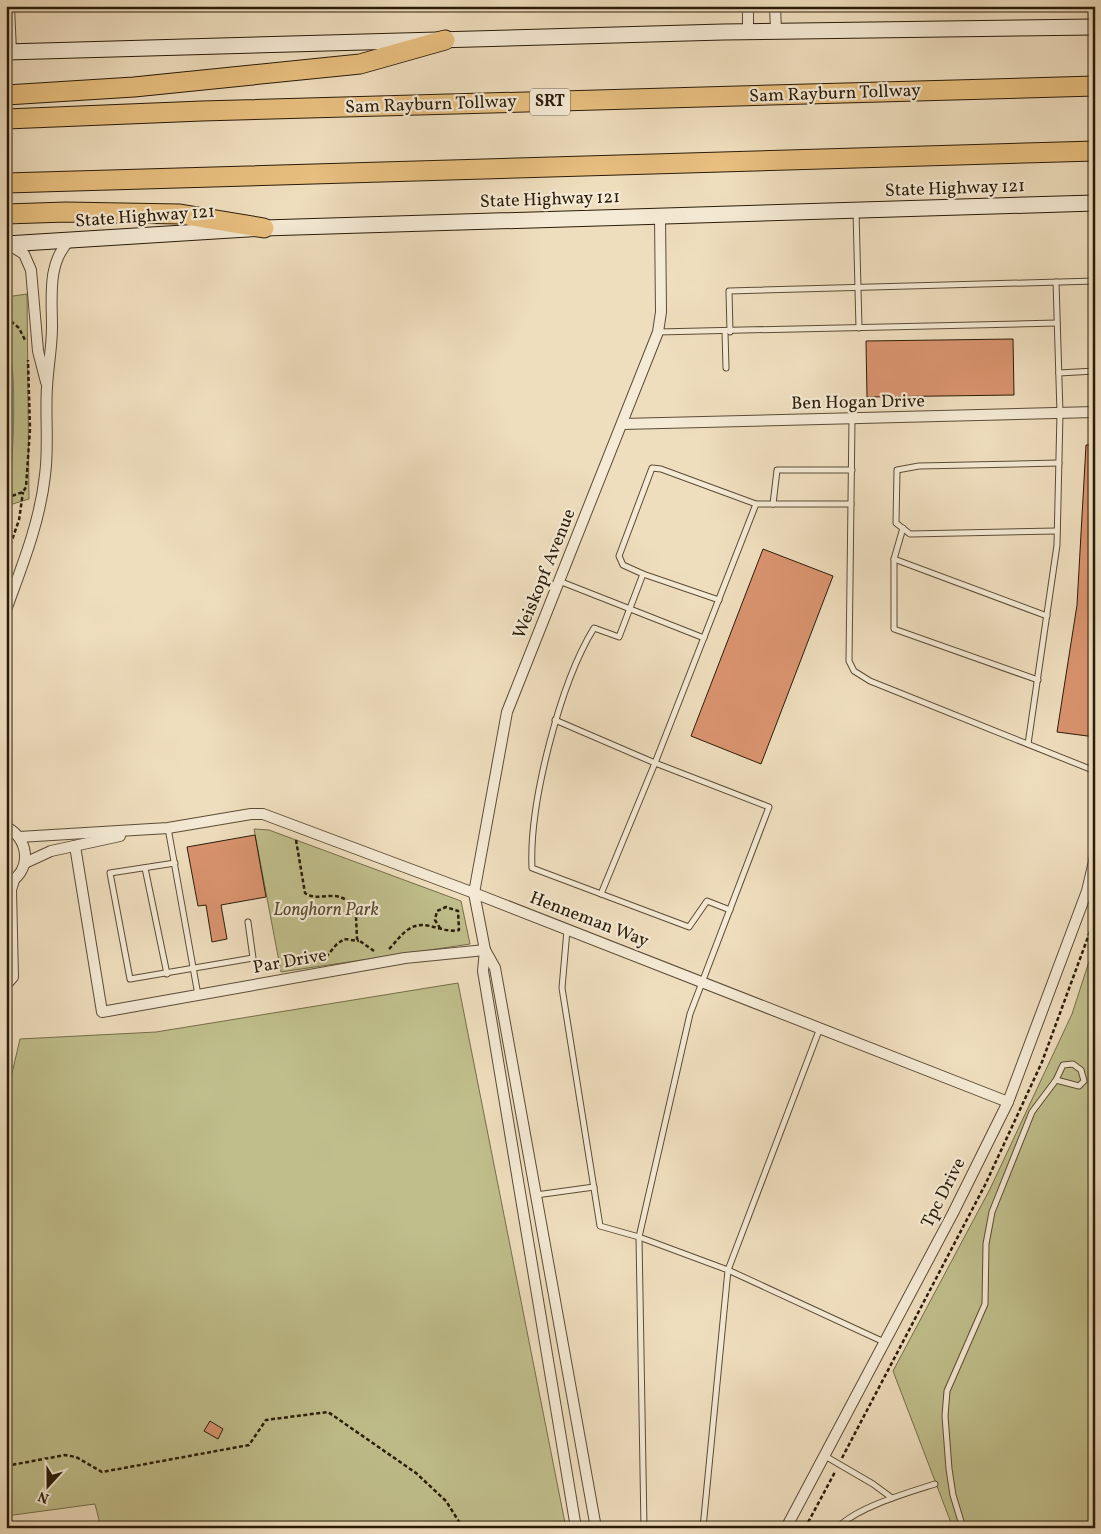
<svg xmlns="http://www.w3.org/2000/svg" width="1101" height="1534" font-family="Vollkorn,serif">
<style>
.green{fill:#c0bf8c;stroke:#756e4a}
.water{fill:#9abcb1;stroke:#6d7c6e}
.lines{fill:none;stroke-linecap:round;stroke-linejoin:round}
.shore{stroke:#626c5d;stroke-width:1}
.building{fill:#da946f;stroke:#2a1c09}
.lane-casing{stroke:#5b4c36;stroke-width:7}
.street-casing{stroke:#5b4c36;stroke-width:12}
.secondary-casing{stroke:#2a1c09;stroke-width:17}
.highway-casing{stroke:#2a1c09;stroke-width:21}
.path{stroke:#2a1c09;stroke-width:2.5;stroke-dasharray:4 2.5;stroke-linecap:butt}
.lane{stroke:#f5ead5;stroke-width:5}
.street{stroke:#f5ead5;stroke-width:10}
.secondary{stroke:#f5ead5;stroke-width:15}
.highway{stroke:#e8bf7f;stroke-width:19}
.labels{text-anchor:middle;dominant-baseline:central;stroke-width:4.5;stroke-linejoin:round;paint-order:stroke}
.shield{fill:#f5ead5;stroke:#675a46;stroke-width:1}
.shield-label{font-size:16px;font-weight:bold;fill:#2a1c09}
.street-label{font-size:18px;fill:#2a1c09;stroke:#f5ead5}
.park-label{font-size:18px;font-style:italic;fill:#574d30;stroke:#f5ead5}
</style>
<rect width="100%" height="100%" fill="#efdebe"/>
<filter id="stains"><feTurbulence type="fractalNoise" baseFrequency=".004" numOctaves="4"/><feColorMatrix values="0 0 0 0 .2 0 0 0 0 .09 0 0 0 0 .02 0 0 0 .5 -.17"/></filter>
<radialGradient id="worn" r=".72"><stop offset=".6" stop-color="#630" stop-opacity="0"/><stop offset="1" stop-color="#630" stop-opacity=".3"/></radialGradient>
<g class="green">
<path d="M27,294L29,499L6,506V297Z"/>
<path d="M254,829L269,830L461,901L470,944L281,972Z"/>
<path d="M1095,943V1528H953L893,1371L990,1189L1072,1014Z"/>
<path d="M458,983L566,1528H101L95,1504L6,1516V1099L20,1039L156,1032Z"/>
</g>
<path class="water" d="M6,342C18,361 13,449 11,474L6,476Z"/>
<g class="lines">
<path class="shore" d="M6,364L9,424L6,469"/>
</g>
<g class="building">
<path d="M1013,339L1014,395L867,397L866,341Z"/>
<path d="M1086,445H1095V737L1057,732L1077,605Z"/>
<path d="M763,549L833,576L761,764L691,736Z"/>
<path d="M255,835L266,897L221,905L227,939L212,942L206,905L198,906L187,847Z"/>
<path d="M210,1421L223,1429L218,1439L204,1431Z"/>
</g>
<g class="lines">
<g class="lane-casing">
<g id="lane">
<path d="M856,211L859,328"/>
<path d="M658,332L1057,323"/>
<path d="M725,332L726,368"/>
<path d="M730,332L729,291L1095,281"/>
<path d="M1059,373L1095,371"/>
<path d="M852,420L849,661L854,671L870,681L1095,771"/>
<path d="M773,504L777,470H852"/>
<path d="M903,528L894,559V629L1038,680"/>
<path d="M1057,531L910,534L896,523L897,470L919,466L1059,463"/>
<path d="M894,559L1047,616"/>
<path d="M643,574L719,600"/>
<path d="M559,581L704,638"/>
<path d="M555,720L655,763L601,894"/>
<path d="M1028,744L1057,545L1060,413L1056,282"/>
<path d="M168,828L198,995"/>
<path d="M175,863L110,873L130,979L253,958L248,922"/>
<path d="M145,868L167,974"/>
<path d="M730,910L707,901L689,927L532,868C529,804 560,683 594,628L619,637L643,574L623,565L619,556L652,468L661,469L756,504"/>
<path d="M567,930L562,988L600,1226L639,1237L644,1528"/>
<path d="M820,1028L728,1270L884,1342"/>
<path d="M536,1195L594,1187"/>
<path d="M825,1456L873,1484L892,1498"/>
<path d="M703,1528L728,1270L639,1237L690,1014L769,807L655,763L756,504H851"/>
<path d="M838,1528C854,1508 910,1492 935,1484"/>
<path d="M963,1528L953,1495L949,1469L945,1416L947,1391L985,1304L986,1244L992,1212L1032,1112L1056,1080L1063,1065L1073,1064L1081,1070L1084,1081L1079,1086L1056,1080"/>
</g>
</g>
<g class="street-casing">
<g id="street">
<path d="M9,6L11,52"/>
<path d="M748,6V31"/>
<path d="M775,6L776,31"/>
<path d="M8,244L24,254L31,270L38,351L46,382"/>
<path d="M622,424L1095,412"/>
<path d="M6,610C22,566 40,522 45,475C49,446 45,417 47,387C48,367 52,347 52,327C52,297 47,262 70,240"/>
<path d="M6,827C28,837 33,869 10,882"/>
<path d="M19,837L168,828L251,814H263L474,893L1008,1102"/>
<path d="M75,846L102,1012L405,958L485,950"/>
<path d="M25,863L51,851L120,836"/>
<path d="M485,950L495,968L596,1528"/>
<path d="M6,985L13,977L11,890L14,880"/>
<path d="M576,1528L483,971L485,950L474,893L507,712L658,332L661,312L660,215"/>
<path d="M786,1528L953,1213L1008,1102L1087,891L1095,857"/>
</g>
</g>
<g class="secondary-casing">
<g id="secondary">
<path d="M6,52L723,32L1095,27"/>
<path d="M6,244L264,228L1095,203"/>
</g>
</g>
<g class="highway-casing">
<g id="highway">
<path d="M6,95L134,87L360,64L445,40"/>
<path d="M6,119L202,111L1095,86"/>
<path d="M6,183L1095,151"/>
<path d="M6,214L66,212L180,214L264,228"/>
</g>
</g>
<g class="path">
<path d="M6,317L19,328L25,340"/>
<path d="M6,498L23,492L26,487L30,429L28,360"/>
<path d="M6,557L19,520L23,492"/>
<path d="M296,840L305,893C319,903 332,888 351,903L356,916L357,939L374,951"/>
<path d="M389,949C396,942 401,934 409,929C425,918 442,934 459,930L458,911L446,907L437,911L435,920L440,928"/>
<path d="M322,962L336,945L344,939L359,941"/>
<path d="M842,1458L985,1185L1042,1062L1095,918"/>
<path d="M6,1466L65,1455L76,1457L102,1472L249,1445L266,1420L328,1412L416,1473L446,1501L463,1528"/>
<path d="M805,1528L835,1472"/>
</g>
<use href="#lane" class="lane"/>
<use href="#street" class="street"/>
<use href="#secondary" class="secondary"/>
<use href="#highway" class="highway"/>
</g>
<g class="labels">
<rect class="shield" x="530" y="88.5" width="40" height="27" rx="4"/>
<g class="shield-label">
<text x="550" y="102">SRT</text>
</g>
<g class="street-label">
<text transform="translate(835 94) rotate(-2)">Sam Rayburn Tollway</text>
<text transform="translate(431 105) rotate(-2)">Sam Rayburn Tollway</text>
<text transform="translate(955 189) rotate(-2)">State Highway 121</text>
<text transform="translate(550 200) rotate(-2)">State Highway 121</text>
<text transform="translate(145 217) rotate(-4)">State Highway 121</text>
<text transform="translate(858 403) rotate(-1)">Ben Hogan Drive</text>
<text transform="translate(545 574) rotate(-68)">Weiskopf Avenue</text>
<text transform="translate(589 920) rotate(21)">Henneman Way</text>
<text transform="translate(290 962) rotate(-10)">Par Drive</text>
<text transform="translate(944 1193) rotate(-63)">Tpc Drive</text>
</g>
<g class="park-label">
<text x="326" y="910">Longhorn Park</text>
</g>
</g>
<rect width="1101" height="1534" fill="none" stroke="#efdebe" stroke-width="25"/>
<rect x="8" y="8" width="1086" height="1519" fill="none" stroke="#2a1c09" stroke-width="2.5"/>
<rect x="12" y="12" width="1076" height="1509" fill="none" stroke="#2a1c09"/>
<g transform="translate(48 1486) rotate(201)" stroke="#f5ead5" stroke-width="4" paint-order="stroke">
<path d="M0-4L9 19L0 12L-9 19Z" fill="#2a1c09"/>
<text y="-8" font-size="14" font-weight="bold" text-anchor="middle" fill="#2a1c09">N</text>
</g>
<rect width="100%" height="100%" filter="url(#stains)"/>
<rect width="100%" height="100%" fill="url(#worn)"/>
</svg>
